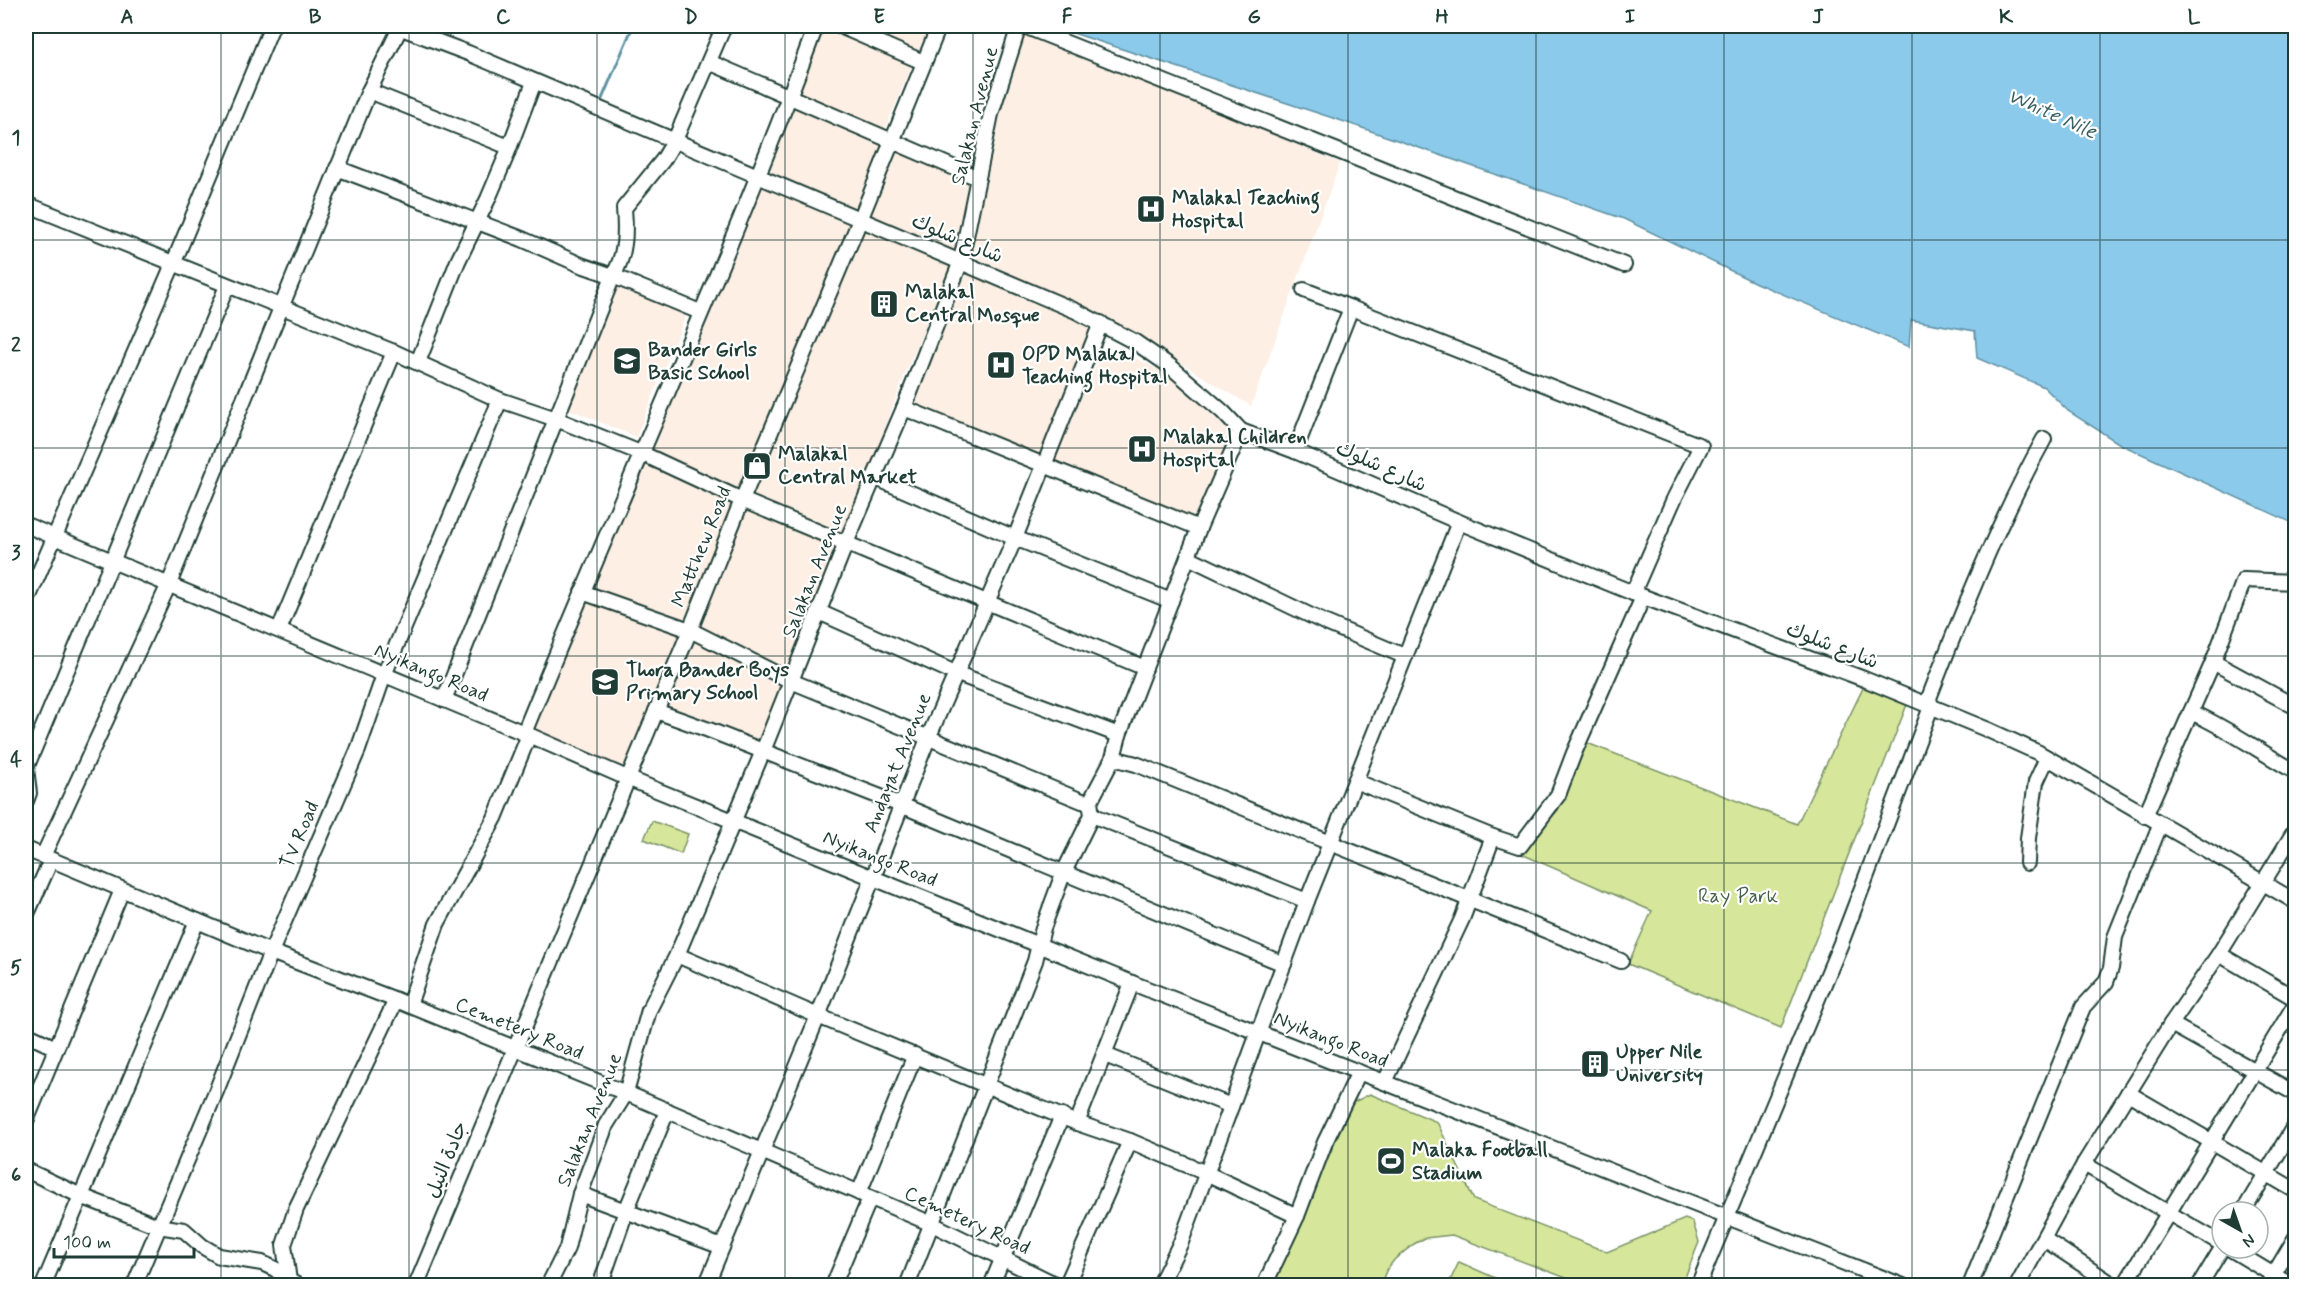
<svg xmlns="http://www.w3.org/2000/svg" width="2321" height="1311" font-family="Mynerve,'Playpen Sans Arabic',sans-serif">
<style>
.built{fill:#fdefe4}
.green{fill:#d6e79b;stroke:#7a9268;stroke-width:1.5}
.water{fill:#8ccaec;stroke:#6092a2;stroke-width:1.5}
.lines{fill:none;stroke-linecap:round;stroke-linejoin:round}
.stream{stroke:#6092a2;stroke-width:3}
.minor-casing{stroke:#1f3d34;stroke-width:18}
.minor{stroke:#fff;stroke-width:14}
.grid{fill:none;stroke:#1f3d34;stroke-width:1.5;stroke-opacity:0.55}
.labels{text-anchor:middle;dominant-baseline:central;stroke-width:4.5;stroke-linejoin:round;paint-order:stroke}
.street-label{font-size:20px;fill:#1f3d34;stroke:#fff}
.poi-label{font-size:20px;font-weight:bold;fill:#1f3d34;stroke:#fff;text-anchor:start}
.park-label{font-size:20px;fill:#445f49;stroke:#fff}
.water-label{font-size:21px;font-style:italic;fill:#3a6062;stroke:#fff}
.neatline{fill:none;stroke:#1f3d34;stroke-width:2}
.grid-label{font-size:20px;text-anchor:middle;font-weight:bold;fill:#1f3d34}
</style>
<rect width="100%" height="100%" fill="#fff"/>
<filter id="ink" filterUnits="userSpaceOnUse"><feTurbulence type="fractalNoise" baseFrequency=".0167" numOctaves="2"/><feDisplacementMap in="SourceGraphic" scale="12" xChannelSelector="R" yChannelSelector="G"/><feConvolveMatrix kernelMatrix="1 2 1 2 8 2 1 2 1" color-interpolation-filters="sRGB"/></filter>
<g filter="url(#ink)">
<g class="built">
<path d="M821,26H929L882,136L973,177L953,266L906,371L836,560L757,744L663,711L691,634L593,592Z"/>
<path d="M1022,28L1340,163L1251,406L1101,314L969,255L996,115Z"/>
<path d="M968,271L1091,324L1040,459L909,407Z"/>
<path d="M617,284L687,313L636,437L566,408Z"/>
<path d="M1116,349L1170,375L1232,434L1193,522L1054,464L1071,419L1103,352H1109Z"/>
<path d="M585,598L681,633L623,771L529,731Z"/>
</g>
<g class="green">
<path d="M1865,684L1908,702L1781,1028L1628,964L1652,911L1519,853L1558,810L1587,743L1797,824Z"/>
<path d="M652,821L688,834L681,854L644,839Z"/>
<path d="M1370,1094L1437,1122L1474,1200L1607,1252L1685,1219L1693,1222L1699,1242L1682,1285H1585L1452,1235L1425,1238L1414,1244L1395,1259L1387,1269L1380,1285L1272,1286L1352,1103Z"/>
<path d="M1459,1262L1511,1285H1448Z"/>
</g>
<path class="water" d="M1059,26H2295V524L2120,444L2068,411L2044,387L1977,358L1975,331L1911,320L1909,347L1756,283L1624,219L1345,122L1061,29Z"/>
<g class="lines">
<path class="stream" d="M602,99L633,26"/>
<g class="minor-casing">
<g id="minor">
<path d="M396,26L468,53L1076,311L1135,342L1170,366L1223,412L1241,431L1295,451L1459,522L1633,593L1864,679L1986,729L2039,753L2296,902"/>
<path d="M840,26L923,62"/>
<path d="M1024,26L1624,265"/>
<path d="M709,62L978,178"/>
<path d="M369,91L509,147"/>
<path d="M337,168L522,239L581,265L613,276L700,312"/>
<path d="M26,204L394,352L500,400L556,419L643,454L742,500L1145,668"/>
<path d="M1351,308L1701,446L1674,499L1633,593"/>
<path d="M418,362L458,261L488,199L505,159L534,82"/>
<path d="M904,408L1199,528"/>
<path d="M1295,451L1351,308L1304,290"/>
<path d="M874,477L1015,538L1171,601"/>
<path d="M26,525L524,733L627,778L1132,983L1903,1286"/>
<path d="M1188,557L1326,623L1404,656"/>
<path d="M582,592L690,630L791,681L1082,801L1090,802"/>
<path d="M26,603L174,262L272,26"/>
<path d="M819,612L955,673L1119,735"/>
<path d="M279,630L394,352"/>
<path d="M2213,662L2296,707"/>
<path d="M444,700L613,276C626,254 626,233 624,208L663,160L675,140L724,26"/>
<path d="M656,711L709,730L901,805L1284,964"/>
<path d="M2191,712C2228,728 2260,752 2296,772"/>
<path d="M524,733C620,497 727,265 816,26"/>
<path d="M1113,758L1136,764L1621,961"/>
<path d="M1355,781L1493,837"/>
<path d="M26,801L29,793L26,768L227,286"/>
<path d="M1092,815L1307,901"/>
<path d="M2145,816L2213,662L2244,580L2296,582"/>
<path d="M26,849L271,952L396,1000L626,1093L932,1224L1059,1286"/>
<path d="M43,856L169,584L369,91L401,26"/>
<path d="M2027,863L2028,838L2036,782L2047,758"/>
<path d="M26,916L51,860"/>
<path d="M2219,954L2296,999"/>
<path d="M677,955L818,1016L1077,1123L1130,1141L1206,1173L1297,1216"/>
<path d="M409,1005L437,924L495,818L529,735"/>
<path d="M2171,1024L2296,1094"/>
<path d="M26,1034L56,1048"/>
<path d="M1105,1055L1231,1106"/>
<path d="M1385,1082L1462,919L1493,837L1520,846L1558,795L1574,753L1643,597"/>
<path d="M2128,1093L2296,1191"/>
<path d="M26,1121L122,890"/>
<path d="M1077,1123L1132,983"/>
<path d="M2084,1164L2222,1244"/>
<path d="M26,1170L81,1196L158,1226L184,1230L202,1246L219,1256L262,1263L275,1269L289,1281L299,1286"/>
<path d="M859,1193L915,1055"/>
<path d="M580,1194L722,1247"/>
<path d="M2243,1212L2296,1123"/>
<path d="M2044,1239L2115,1286"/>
<path d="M2229,1248L2292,1286"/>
<path d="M289,1281L284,1245L296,1209L396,1000"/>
<path d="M43,1286L197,921"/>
<path d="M134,1286L217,1089L271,952L358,750L384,675L500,400"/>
<path d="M416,1286L690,630L742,500L860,220L939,26"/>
<path d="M548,1286L567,1248L580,1194L606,1125L626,1093L649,1010L677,955L763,751L846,543L904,408L961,261L991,114L1019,26"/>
<path d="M600,1286L626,1211L667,1111"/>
<path d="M706,1286L818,1016L929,736L1015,538L1101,323"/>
<path d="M833,1286L870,1198"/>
<path d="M907,1286L1035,961L1043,928L1063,874L1092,815L1090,802L1113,758L1119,735L1199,528L1241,431"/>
<path d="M991,1286L1062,1116"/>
<path d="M1066,1286L1130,1141"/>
<path d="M1159,1286L1181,1242L1307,901L1459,522"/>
<path d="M1264,1286L1297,1216L1325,1142L1359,1072"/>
<path d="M1698,1286L1841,943L1931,707L1929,698C1963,610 1998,522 2044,439"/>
<path d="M1970,1286L2083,1007L2106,982L2111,968L2115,937L2160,825"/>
<path d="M2017,1286L2084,1164L2171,1024L2219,954L2296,829"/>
<path d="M2124,1286L2296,1003"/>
<path d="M2199,1286L2222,1248"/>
<path d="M2267,1286L2296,1237"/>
</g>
</g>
<use href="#minor" class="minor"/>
</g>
</g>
<path class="grid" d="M221,26V1286M409,26V1286M597,26V1286M785,26V1286M973,26V1286M1160,26V1286M1348,26V1286M1536,26V1286M1724,26V1286M1912,26V1286M2100,26V1286M26,240H2296M26,448H2296M26,656H2296M26,863H2296M26,1070H2296"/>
<defs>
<g id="hospital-square" transform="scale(1.5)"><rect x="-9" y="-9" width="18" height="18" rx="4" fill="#1f3d34" stroke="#fff"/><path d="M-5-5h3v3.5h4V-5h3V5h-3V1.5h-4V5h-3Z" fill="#fff"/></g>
<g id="building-square" transform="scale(1.5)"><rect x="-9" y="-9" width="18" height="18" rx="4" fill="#1f3d34" stroke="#fff"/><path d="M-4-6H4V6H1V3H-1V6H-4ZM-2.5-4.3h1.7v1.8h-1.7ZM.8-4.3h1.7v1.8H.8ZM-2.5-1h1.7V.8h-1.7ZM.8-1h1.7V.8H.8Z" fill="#fff"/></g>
<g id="school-square" transform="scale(1.5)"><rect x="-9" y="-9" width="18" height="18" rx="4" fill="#1f3d34" stroke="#fff"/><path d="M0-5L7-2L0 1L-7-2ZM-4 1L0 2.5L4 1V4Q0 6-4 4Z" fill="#fff"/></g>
<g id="shop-square" transform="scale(1.5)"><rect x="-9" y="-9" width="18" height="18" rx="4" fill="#1f3d34" stroke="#fff"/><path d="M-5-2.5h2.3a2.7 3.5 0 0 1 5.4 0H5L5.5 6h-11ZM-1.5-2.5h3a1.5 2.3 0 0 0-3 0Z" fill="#fff"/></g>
<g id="stadium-square" transform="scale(1.5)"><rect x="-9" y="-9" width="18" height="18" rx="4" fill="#1f3d34" stroke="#fff"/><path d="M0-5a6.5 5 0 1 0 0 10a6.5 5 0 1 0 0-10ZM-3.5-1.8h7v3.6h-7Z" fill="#fff"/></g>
</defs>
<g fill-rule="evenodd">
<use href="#hospital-square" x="1151" y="209"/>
<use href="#building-square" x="884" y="304"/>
<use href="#school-square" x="627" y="361"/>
<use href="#hospital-square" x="1001" y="365"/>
<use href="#hospital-square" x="1142" y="449"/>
<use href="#shop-square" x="757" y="466"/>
<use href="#school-square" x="605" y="682"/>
<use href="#building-square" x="1595" y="1064"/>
<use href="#stadium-square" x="1391" y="1161"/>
</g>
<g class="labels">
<g class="street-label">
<text transform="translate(975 116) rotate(-76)">Salakan Avenue</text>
<text transform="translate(957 239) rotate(23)">شارع شلوك</text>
<text transform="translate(1381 467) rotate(24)">شارع شلوك</text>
<text transform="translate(702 547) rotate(-68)">Matthew Road</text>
<text transform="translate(815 571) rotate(-68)">Salakan Avenue</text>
<text transform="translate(1832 646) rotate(21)">شارع شلوك</text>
<text transform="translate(431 673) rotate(23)">Nyikango Road</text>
<text transform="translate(898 763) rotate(-68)">Andayat Avenue</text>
<text transform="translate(300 835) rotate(-67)">TV Road</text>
<text transform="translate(880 859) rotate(22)">Nyikango Road</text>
<text transform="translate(519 1029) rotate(22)">Cemetery Road</text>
<text transform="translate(1331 1040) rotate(22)">Nyikango Road</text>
<text transform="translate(590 1120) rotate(-68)">Salakan Avenue</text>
<text transform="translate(447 1160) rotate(-68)">جادة النيل</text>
<text transform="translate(967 1221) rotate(25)">Cemetery Road</text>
</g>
<g class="poi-label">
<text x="1172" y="198">Malakal Teaching<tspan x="1172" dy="23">Hospital</tspan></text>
<text x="905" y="292">Malakal<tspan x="905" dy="23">Central Mosque</tspan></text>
<text x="648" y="350">Bander Girls<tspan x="648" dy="23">Basic School</tspan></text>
<text x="1022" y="354">OPD Malakal<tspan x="1022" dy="23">Teaching Hospital</tspan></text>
<text x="1163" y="437">Malakal Children<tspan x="1163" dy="23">Hospital</tspan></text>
<text x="778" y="454">Malakal<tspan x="778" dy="23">Central Market</tspan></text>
<text x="626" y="670">Thora Bander Boys<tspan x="626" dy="23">Primary School</tspan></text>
<text x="1616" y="1052">Upper Nile<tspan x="1616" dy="23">University</tspan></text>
<text x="1412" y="1150">Malaka Football<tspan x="1412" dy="23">Stadium</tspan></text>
</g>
<g class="park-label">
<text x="1738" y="896">Ray Park</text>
</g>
<g class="water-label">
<text transform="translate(2052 114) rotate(24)">White Nile</text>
</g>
</g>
<rect width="2321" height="1311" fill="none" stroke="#fff" stroke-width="66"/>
<g transform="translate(2240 1230) rotate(140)"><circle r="28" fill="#ffffff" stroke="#a5b1ae" stroke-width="1.5"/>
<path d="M0-4.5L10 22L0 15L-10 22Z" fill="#1f3d34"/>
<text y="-9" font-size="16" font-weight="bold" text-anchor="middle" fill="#1f3d34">N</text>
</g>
<path d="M54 1248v9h140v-9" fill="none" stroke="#1f3d34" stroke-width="3"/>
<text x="63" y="1248" font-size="18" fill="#1f3d34" stroke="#ffffff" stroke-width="4.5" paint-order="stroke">100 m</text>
<rect x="33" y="33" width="2255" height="1245" class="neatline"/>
<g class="grid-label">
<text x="127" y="23">A</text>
<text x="315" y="23">B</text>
<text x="503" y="23">C</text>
<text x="691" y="23">D</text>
<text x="879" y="23">E</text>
<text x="1067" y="23">F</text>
<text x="1254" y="23">G</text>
<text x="1442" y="23">H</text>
<text x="1630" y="23">I</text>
<text x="1818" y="23">J</text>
<text x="2006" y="23">K</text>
<text x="2194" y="23">L</text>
<text x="16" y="144">1</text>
<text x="16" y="351">2</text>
<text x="16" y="559">3</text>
<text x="16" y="766">4</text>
<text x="16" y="974">5</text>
<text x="16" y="1181">6</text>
</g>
</svg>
